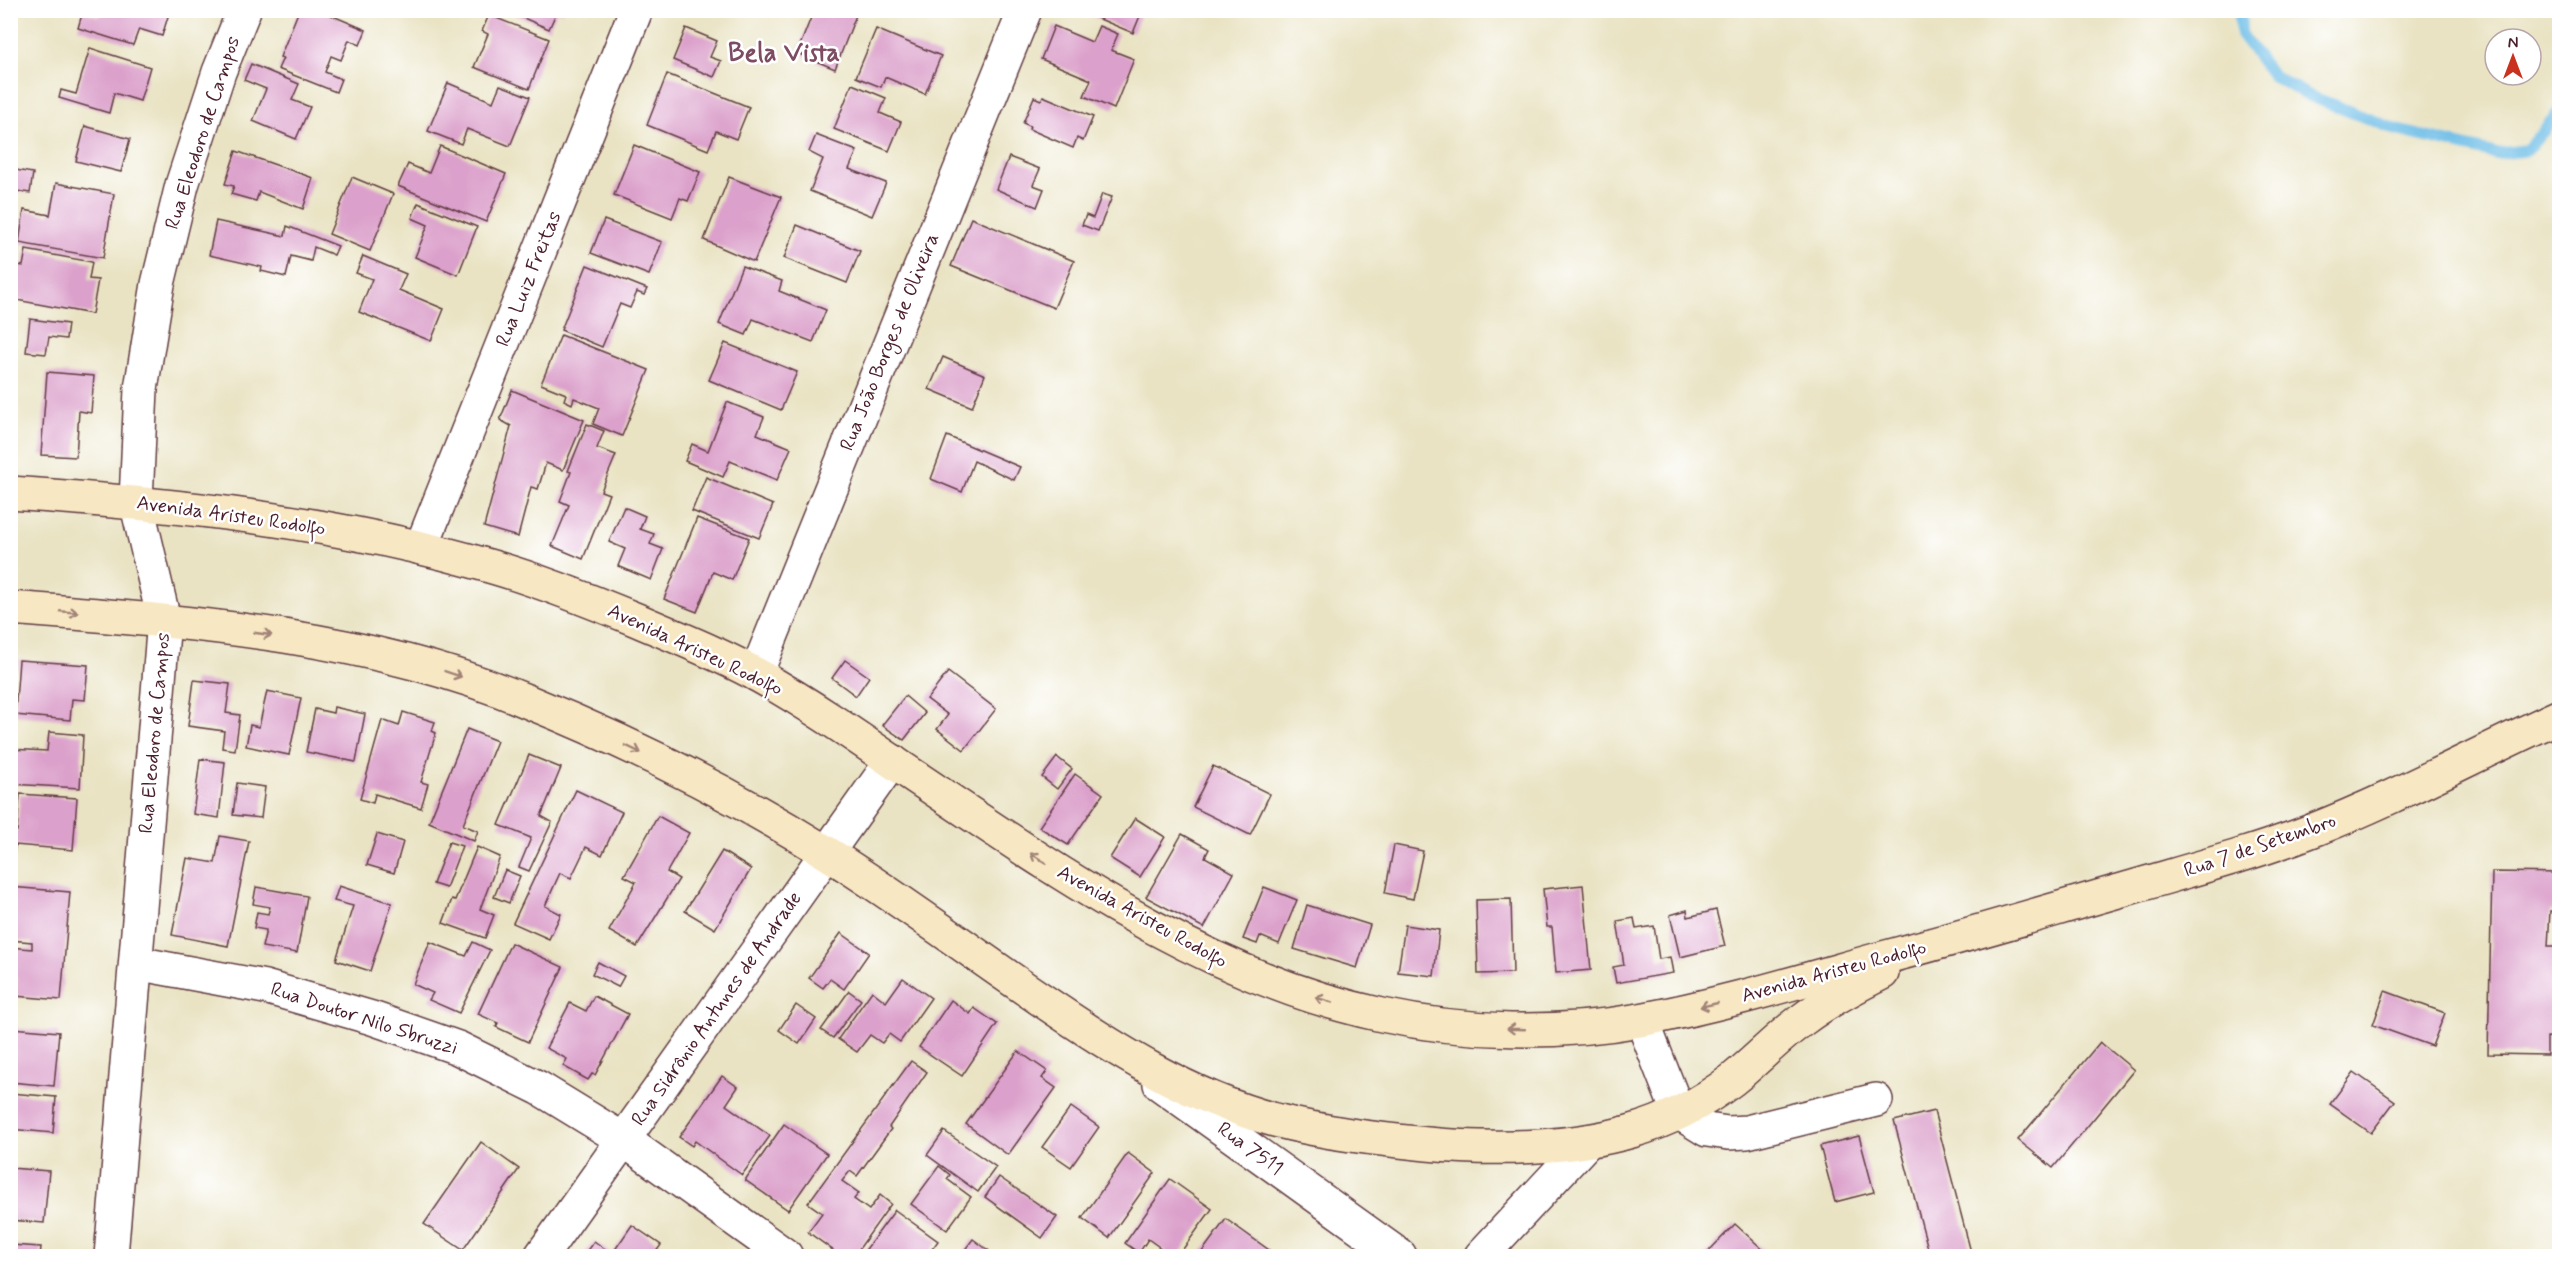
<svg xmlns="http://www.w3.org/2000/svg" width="2570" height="1267" font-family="Mynerve,sans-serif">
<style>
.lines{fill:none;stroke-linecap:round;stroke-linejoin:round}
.stream{stroke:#6abce6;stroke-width:12}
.building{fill:#dba0cb}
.street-casing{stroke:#623c42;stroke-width:36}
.secondary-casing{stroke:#623c42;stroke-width:36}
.street{stroke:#fff;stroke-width:33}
.secondary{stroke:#f8e7c3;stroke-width:33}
.oneway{stroke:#a18377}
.labels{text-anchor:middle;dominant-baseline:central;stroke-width:5;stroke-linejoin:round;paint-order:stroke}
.street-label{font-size:20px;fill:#4a1f2b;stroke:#fff}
.district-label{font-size:26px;font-weight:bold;fill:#7d4c63;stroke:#fff}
</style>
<rect width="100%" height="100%" fill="#fff"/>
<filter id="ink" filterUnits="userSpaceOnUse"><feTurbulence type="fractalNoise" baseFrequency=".0167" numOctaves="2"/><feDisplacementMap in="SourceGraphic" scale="12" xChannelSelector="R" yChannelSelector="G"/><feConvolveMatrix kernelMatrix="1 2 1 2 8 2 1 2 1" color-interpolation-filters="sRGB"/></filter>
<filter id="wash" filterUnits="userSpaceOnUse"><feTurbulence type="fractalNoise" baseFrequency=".008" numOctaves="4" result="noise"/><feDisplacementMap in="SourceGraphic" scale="24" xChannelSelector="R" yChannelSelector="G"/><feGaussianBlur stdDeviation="1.35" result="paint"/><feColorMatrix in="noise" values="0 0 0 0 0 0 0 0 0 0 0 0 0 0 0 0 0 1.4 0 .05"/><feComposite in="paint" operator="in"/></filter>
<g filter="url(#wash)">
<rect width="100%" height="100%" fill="#e9e3c3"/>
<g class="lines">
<path class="stream" d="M2240,10L2241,34L2272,75L2305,94L2397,130L2497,154L2527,150L2560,111"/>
</g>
<g id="blocks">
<g class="building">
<path d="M102,10H170L162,36L139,29L133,45L78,28L83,11L100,17Z"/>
<path d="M299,10H319L366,30L360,45L349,40L341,60L331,56L325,72L341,79L336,92L278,69L283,58L280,57Z"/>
<path d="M505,10H563L562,13L557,11L549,29Z"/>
<path d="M814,10H858L835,69L797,53Z"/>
<path d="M923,10H946L943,19Z"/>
<path d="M1078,10H1148L1147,13L1142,11L1133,33Z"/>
<path d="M489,15L549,39L529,89L474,67L488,34L482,31Z"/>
<path d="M1054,26L1092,42L1099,26L1118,34L1111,50L1134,59L1114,109L1084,96L1091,80L1041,59Z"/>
<path d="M686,28L717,41L710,57L721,61L714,77L673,60Z"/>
<path d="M876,29L941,56L925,94L885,77L881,87L856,77Z"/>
<path d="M90,48L150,67L140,101L114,93L109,113L59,98L61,90L76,94Z"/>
<path d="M251,64L299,84L292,100L310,107L296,139L253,121L266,89L244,80Z"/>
<path d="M667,74L749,107L736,139L716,131L708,150L647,125Z"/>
<path d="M448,83L493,102L500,85L530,97L510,146L467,129L461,144L428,131Z"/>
<path d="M852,84L886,98L880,113L901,122L889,151L834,129Z"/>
<path d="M1043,96L1093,117L1083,141L1077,138L1073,148L1029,129L1030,126L1023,123L1034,97L1041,100Z"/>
<path d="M85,126L130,139L121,172L76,161Z"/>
<path d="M816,135L857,151L849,169L886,183L872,216L810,191L823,159L809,152Z"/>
<path d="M634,145L700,172L688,201L680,198L672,218L614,195Z"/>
<path d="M440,146L506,174L486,222L398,186L408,164L429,173Z"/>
<path d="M236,151L313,178L303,209L259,192L256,201L231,194L234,186L225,184Z"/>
<path d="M1009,157L1040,169L1033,185L1044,189L1037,207L996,189Z"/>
<path d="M10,169L33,173L30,193L10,190Z"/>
<path d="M352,177L393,194L370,251L329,234Z"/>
<path d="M729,177L781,197L754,262L704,240Z"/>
<path d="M56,183L114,194L103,258L19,243L24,210L50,215Z"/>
<path d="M1102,194L1112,197L1098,231L1082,225L1086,215L1093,218Z"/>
<path d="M418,203L477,227L458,275L415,257L428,225L412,218Z"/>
<path d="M971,218L1074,261L1054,308L951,266Z"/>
<path d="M604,220L662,242L649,275L591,253Z"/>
<path d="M216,221L285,236L287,226L338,246L334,255L314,247L311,261L291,256L286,277L261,271L262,267L209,255Z"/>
<path d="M797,225L860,251L847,283L784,258Z"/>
<path d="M26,250L92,262L89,279L98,280L92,314L11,299L15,280H10V264L23,266Z"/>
<path d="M363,256L406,274L399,290L444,309L431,341L359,312L372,279L356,273Z"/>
<path d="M587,265L647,289L644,295L637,292L630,308L620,304L602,347L561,330Z"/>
<path d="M742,266L782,281L779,291L826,310L813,342L753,319L746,335L719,324Z"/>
<path d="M30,319L68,324L66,339L49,337L46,354L26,352Z"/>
<path d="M561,335L649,370L622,436L593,424L599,408L574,398L572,404L564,400L566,394L541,384Z"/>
<path d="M725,343L797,372L781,410L709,380Z"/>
<path d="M943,357L985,375L972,407L929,389Z"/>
<path d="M47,372L94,376L91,413L79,411L76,457L41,455Z"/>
<path d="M512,390L584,420L563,470L546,463L538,489L531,487L518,537L484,527L511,426L500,420Z"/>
<path d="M727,402L764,417L757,434L791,448L777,480L730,461L723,477L685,461L692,444L708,451Z"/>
<path d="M587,424L604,431L597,448L616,455L601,491L609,494L583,559L552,546L569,505L560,501L571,472L568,471Z"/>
<path d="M947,436L1020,467L1014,480L974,461L962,492L931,479Z"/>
<path d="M706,477L773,505L759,538L692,511Z"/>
<path d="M624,507L645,516L640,529L654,534L650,544L663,549L651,580L618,566L625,549L609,542Z"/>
<path d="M697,518L749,538L732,580L713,572L697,612L664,599Z"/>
<path d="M19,660L88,665L85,700L72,699L70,720L15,715Z"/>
<path d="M845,660L869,677L856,696L832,678Z"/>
<path d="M948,672L996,709L964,750L937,729L948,715L927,699Z"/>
<path d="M194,680L230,684L226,713L240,715L235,750L222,748L224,731L188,726Z"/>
<path d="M267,691L301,698L289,755L246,746L250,725L259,727Z"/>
<path d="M905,696L925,713L904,740L882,725Z"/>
<path d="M334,707L365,714L356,762L306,752L315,709L333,713Z"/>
<path d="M403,712L435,722L432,731L436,733L421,782L428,784L421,808L375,794L373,803L360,799L382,720L399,726Z"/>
<path d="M467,729L497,741L463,825L478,831L474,841L429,822Z"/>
<path d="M49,732L83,735L80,788L10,784V749L47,751Z"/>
<path d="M529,755L561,768L541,816L552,822L529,871L519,867L531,838L499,825Z"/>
<path d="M1057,757L1072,769L1057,789L1042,777Z"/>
<path d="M200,759L225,762L219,818L193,814Z"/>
<path d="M1213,766L1270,794L1250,835L1193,807Z"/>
<path d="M1075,774L1103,794L1068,845L1039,827Z"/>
<path d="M237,783L265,787L261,818L233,815Z"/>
<path d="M576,790L622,812L602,855L586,847L571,878L560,873L545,906L561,914L549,939L513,923Z"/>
<path d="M20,794L77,798L73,850L15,845L13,864L10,863V830L17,831Z"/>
<path d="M658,816L689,833L667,872L679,879L637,947L609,931L636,882L624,876Z"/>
<path d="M1135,818L1165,837L1140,877L1110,858Z"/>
<path d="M377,834L403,842L394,873L367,865Z"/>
<path d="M1182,834L1209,849L1205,857L1234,873L1204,928L1146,897Z"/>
<path d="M220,836L249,841L228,946L172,935L187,858L215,863Z"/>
<path d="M449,842L462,846L446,888L433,884Z"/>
<path d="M1394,845L1423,851L1413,899L1385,893Z"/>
<path d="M477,847L500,857L480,909L494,915L485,938L443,923L452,899L455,900Z"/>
<path d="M722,851L751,869L715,929L685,911Z"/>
<path d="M505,870L520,876L509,903L494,897Z"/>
<path d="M2492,872L2560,873V911H2550L2548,946H2560V1038L2547,1037V1055L2488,1054Z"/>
<path d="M1583,885L1591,970L1556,973L1552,927H1547L1543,889Z"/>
<path d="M339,886L392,903L370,971L336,960L353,906L334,901Z"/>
<path d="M10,887L70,892L61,1000L15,996L17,978H10V947L32,949V942L10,940Z"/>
<path d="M256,887L307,896L297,953L262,947L266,930L254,928L257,912L268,914L270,907L253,904Z"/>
<path d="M1264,887L1297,900L1279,944L1260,936L1257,944L1243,939Z"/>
<path d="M1511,899L1513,973L1478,974L1476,900Z"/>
<path d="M1307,905L1370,925L1357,968L1294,949Z"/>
<path d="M1687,910L1688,917L1716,910L1725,946L1680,957L1670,915Z"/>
<path d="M1634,918L1636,929L1654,926L1659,959L1670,957L1673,973L1616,983L1613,967L1624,965L1617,921Z"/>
<path d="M1405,925L1439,930L1434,976L1398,972Z"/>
<path d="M841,933L869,953L844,989L830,979L823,988L809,978Z"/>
<path d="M430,942L466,956L473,942L490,950L459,1013L429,1000L433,993L413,984Z"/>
<path d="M511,943L563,967L528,1042L496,1027L498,1023L478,1014Z"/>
<path d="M598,962L624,976L618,987L592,974Z"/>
<path d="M903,978L931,998L900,1042L889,1034L882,1043L870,1035L857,1052L838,1039L872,991L886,1002Z"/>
<path d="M849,991L861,1000L833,1038L821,1030Z"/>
<path d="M2385,991L2445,1013L2432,1046L2373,1025Z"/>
<path d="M594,996L628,1014L595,1075L592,1074L588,1080L563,1066L567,1059L546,1048L570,1003L586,1011Z"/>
<path d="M951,1000L970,1014L974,1008L997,1024L962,1076L919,1047Z"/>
<path d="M796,1005L816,1019L799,1044L779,1030Z"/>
<path d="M12,1028L59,1032L54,1086L10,1082Z"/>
<path d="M2100,1042L2134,1070L2053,1168L2018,1140Z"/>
<path d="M1018,1051L1047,1071L1042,1078L1056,1088L1008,1155L966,1124Z"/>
<path d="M911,1061L927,1072L889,1127L891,1129L857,1176L850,1171L842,1181L859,1193L854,1199L869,1210L880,1195L891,1204L854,1256H841L808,1232L822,1213L808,1203Z"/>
<path d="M2354,1072L2395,1101L2371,1133L2330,1104Z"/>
<path d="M722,1076L738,1087L726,1105L770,1136L742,1175L695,1141L692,1146L679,1137Z"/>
<path d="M10,1093L56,1097L53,1133L10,1129Z"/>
<path d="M1071,1107L1099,1127L1071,1167L1042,1147Z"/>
<path d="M1934,1111L1972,1256H1930L1894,1121Z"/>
<path d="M784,1124L827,1154L788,1210L745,1180Z"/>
<path d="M944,1131L996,1167L978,1192L927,1155Z"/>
<path d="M1859,1136L1874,1192L1835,1202L1820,1146Z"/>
<path d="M481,1142L519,1169L463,1250L424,1224Z"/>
<path d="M1128,1153L1155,1173L1109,1238L1082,1218Z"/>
<path d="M939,1166L950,1175L947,1179L971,1197L947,1230L911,1204Z"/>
<path d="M10,1168L49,1171L44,1223L10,1220Z"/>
<path d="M999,1177L1057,1217L1042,1238L985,1197Z"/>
<path d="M1170,1179L1212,1209L1178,1256H1172L1148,1239L1139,1253L1125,1243Z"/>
<path d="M895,1210L938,1241L927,1256H861Z"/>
<path d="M1226,1219L1269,1250L1265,1256H1199Z"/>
<path d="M1735,1224L1770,1256H1704Z"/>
<path d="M632,1225L661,1245L653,1256H583L594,1241L612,1254Z"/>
<path d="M973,1239L996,1256H960Z"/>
<path d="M10,1245L41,1247L40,1256H10Z"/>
</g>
</g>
</g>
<g filter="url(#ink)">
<use href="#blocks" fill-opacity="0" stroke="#623c42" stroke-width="1.5"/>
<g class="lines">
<g class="street-casing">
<g id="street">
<path d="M421,548L636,10"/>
<path d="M756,674L1025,10"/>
<path d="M136,963L265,987L372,1018L458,1048L539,1088L624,1140L786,1256"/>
<path d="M1642,1020L1678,1112L1707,1130L1728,1133L1747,1132L1876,1100"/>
<path d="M1160,1084L1400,1256"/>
<path d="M111,1256L164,620L136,501L141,389L158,284L182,185L219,72L244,10"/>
<path d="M541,1256L892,761"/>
<path d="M1481,1256L1588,1141"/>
</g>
</g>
<g class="secondary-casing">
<g id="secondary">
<path d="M10,493C173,504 339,521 496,568C544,582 591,601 637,620C679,638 722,655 761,677C809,704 854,735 899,766C1051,867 1200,976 1382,1015C1465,1033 1557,1035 1640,1020C1721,1005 1800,981 1879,959C1962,937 2045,912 2129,888C2190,870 2252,854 2311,831C2396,798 2476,754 2560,716"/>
<path d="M10,608C184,622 362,633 524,700C628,742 731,793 827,853C899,898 968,950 1039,998C1112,1048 1188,1097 1275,1120C1325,1133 1376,1139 1427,1144C1491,1150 1570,1149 1632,1131C1667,1121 1703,1102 1732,1080C1756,1061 1777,1038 1802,1020C1827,1001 1854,987 1882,973"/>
</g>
</g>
<use href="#street" class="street"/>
<use href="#secondary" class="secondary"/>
</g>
<defs><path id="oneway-shaft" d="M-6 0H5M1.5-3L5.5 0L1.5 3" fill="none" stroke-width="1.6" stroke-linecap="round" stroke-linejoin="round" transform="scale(1.5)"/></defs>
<g class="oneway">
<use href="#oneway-shaft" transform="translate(69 612) rotate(5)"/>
<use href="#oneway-shaft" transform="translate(263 634) rotate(8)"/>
<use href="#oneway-shaft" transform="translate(453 674) rotate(19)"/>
<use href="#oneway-shaft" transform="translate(633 749) rotate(26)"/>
<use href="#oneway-shaft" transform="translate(1038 858) rotate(-148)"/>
<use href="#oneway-shaft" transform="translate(1324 1000) rotate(-164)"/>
<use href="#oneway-shaft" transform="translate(1709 1005) rotate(167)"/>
<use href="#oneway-shaft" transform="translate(1516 1029) rotate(-178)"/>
</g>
</g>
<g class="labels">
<g class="street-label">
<text transform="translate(203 133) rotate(-72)">Rua Eleodoro de Campos</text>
<text transform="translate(529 279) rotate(-68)">Rua Luiz Freitas</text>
<text transform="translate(890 342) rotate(-68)">Rua João Borges de Oliveira</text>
<text transform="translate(231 516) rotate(8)">Avenida Aristeu Rodolfo</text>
<text transform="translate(695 650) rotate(25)">Avenida Aristeu Rodolfo</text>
<text transform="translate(155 733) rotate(-85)">Rua Eleodoro de Campos</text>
<text transform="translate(2260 846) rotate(-19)">Rua 7 de Setembro</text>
<text transform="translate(1142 917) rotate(29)">Avenida Aristeu Rodolfo</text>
<text transform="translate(1834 972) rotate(-15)">Avenida Aristeu Rodolfo</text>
<text transform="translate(717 1009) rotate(-55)">Rua Sidrônio Antunes de Andrade</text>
<text transform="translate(364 1019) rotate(18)">Rua Doutor Nilo Sbruzzi</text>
<text transform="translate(1250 1149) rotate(36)">Rua 7511</text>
</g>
<g class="district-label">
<text x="784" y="54">Bela Vista</text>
</g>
</g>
<rect width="2570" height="1267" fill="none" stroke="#fff" stroke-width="36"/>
<g transform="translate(2513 57)"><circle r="28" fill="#ffffff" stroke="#b7a5aa" stroke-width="1.5"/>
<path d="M0-4.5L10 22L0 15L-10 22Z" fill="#c8321e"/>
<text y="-9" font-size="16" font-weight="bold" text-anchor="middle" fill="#4a1f2b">N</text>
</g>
</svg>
